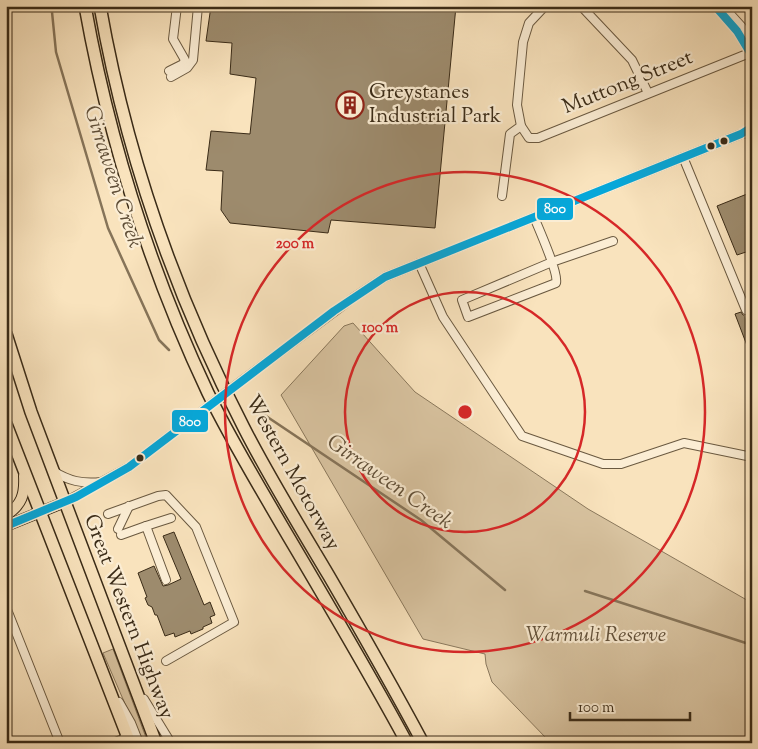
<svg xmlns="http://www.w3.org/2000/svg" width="758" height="749" font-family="'Sorts Mill Goudy',serif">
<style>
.green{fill:#d9c4a1;stroke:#8a785c}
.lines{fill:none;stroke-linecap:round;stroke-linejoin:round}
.stream{stroke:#867459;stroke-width:2.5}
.building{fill:#9d8b6d;stroke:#3a2b17}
.minor-tunnel{stroke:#d3be9c;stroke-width:8;stroke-dasharray:8 4;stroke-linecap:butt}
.minor-casing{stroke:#6a5940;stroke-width:10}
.major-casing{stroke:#3a2b17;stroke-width:12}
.highway-casing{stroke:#3a2b17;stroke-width:14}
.minor{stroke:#fbedd4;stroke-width:8}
.major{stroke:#f9e3bd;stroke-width:10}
.highway{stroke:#f9e3bd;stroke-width:11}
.minor-bridge-casing{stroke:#6a5940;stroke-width:10;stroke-linecap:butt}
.minor-bridge{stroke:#fbedd4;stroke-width:8}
.bus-1-casing{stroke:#fbedd4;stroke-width:11}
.bus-1{stroke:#06a7d9;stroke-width:8}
.ring{fill:none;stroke:#d62828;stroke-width:2.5}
.bus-dot{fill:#3a2b17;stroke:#fbedd4;stroke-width:2}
.labels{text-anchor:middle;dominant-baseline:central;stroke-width:4.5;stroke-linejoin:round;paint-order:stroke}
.street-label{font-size:21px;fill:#3a2b17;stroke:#fbedd4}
.poi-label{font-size:21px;fill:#3a2b17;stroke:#fbedd4;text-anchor:start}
.park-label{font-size:21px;font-style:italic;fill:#62513a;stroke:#fbedd4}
.water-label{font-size:22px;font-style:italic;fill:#604f38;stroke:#fbedd4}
.centre{fill:#d62828;stroke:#fbedd4;stroke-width:2.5}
.ring-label{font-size:15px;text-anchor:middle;font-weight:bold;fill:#d62828;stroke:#fbedd4;stroke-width:4.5;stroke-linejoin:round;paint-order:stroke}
.line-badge{stroke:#fbedd4;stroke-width:2}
.badge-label{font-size:14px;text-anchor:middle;font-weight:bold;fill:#fff}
</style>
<rect width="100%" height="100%" fill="#f9e3bd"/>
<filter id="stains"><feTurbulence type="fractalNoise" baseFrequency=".004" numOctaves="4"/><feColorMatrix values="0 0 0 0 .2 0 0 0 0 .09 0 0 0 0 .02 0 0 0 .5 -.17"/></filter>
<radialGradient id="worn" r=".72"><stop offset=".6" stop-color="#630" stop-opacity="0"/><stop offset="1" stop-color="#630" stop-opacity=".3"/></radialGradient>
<g class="green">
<path d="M353,323L415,392L588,509L752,603V743H556L546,738L492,682L486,664L485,654L423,639L281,395L344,326Z"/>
<path d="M113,649L148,743H142L103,653Z"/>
</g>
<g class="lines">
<g class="stream">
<path d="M47,6L52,12L56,52L108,228L159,340L169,350"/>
<path d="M251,406L421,520L505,590"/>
<path d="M585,591L752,645"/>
</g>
</g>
<g class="building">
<path d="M211,6H456L435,228L331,220L328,233L230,223L221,210L223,171L206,170L211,131L250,134L256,78L230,74L232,43L206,41Z"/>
<path d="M752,192V267H751L746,252L737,255L717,206Z"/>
<path d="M751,308H752L751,356L735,314L741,312L743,315H748L751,313Z"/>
<path d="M174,532L204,605L210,602L215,615L210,617L212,623L203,627V629L191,634L190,631L175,637L174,633L165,636L157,615H155L152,607L148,605L145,598L147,597L138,573L154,566L163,586L168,585L181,579L163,536Z"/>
</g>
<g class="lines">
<path class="minor-tunnel" d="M746,310L752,322"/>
<g class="minor-casing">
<g id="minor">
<path d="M581,6L632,60L648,93"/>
<path d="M715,6L737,31L752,56"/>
<path d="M723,6L742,27L752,43"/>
<path d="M169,71L183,64L185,60L173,39L177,6"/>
<path d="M171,77L187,68L193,60L198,6"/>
<path d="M521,126L529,138H538L752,52"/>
<path d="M683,157L746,310"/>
<path d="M502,196L510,134L521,126L517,105L523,42L529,23L545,6"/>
<path d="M534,217C539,229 559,274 556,283L468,317L462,300L552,262L613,241"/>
<path d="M419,263L443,317L522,436L603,464H621L684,443L752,457"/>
<path d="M244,379L353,298L385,277L741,134L752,132"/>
<path d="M53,471C69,481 82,484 101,482"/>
<path d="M65,502L129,467L193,418"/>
<path d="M108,514L158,496L166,495L196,527L234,622L166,661"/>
<path d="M146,526L171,518"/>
<path d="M118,529L129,506"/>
<path d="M121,535L146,526L166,580"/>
<path d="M6,607L60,743"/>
<path d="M144,699L171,743"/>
<path d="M119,702L131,723L139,743"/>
<path d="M113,743L128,737"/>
</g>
</g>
<g class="major-casing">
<g id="major">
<path d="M6,515C22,505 25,494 24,476"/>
<path d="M6,526L65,502"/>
</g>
</g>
<g class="highway-casing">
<g id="highway">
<path d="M85,6C109,140 150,270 208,393C230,438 256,481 281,524C324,597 367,669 407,743"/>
<path d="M100,6C126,154 175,295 244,428C270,479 300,527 329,576C361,631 393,687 423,743"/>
<path d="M6,334L31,412L156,743"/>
<path d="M6,424L130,743"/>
</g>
</g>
<use href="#minor" class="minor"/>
<use href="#major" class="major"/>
<use href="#highway" class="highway"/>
<g class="minor-bridge-casing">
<path id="minor-bridge" d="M193,418L244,379"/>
</g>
<use href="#minor-bridge" class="minor-bridge"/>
<g class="bus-1-casing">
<g id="bus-1">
<path d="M715,6L737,31L752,56"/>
<path d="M6,526L76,497L129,467L334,311L385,277L741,134L752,127"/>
</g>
</g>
<use href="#bus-1" class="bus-1"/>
</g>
<g class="ring">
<circle cx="465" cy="412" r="120"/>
<circle cx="465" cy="412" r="240"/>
</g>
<defs>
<g id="building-ring" transform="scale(1.4375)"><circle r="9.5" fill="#fbedd4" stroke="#8f2418" stroke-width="1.5"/><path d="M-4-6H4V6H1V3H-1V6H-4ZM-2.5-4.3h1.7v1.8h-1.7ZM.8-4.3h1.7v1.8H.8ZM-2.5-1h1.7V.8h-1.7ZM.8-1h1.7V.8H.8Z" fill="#8f2418"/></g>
</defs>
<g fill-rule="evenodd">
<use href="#building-ring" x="350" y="105"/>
</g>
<g class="bus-dot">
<circle cx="724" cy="141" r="4.5"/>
<circle cx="711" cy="146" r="4.5"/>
<circle cx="140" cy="458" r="4.5"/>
</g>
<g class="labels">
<g class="street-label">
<text transform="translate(628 83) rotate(-22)">Muttong Street</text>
<text transform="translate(292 473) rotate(61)">Western Motorway</text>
<text transform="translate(128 617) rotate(69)">Great Western Highway</text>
</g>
<g class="poi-label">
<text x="369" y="93">Greystanes<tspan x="369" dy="24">Industrial Park</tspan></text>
</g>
<g class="park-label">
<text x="596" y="636">Warmuli Reserve</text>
</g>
<g class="water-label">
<text transform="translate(112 177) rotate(72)">Girraween Creek</text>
<text transform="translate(389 483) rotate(35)">Girraween Creek</text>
</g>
</g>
<circle cx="465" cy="412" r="8" class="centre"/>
<g class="ring-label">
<text x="295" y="248">200 m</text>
<text x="380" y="332">100 m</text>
</g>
<g class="line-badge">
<rect x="536" y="197" width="38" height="24" rx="5" fill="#06a7d9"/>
<rect x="171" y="409" width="38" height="24" rx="5" fill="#06a7d9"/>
</g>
<g class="badge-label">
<text x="555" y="213">800</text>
<text x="190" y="426">800</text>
</g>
<rect width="758" height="749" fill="none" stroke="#f9e3bd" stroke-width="25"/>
<rect x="8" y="8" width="743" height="734" fill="none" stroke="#3a2b17" stroke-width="2.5"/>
<rect x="12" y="12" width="733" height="724" fill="none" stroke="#3a2b17"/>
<path d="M570 712v8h120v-8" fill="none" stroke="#3a2b17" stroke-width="2.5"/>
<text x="578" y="712" font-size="15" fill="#3a2b17" stroke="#fbedd4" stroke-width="4" paint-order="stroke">100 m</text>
<rect width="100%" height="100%" filter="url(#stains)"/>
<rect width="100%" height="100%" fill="url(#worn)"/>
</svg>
